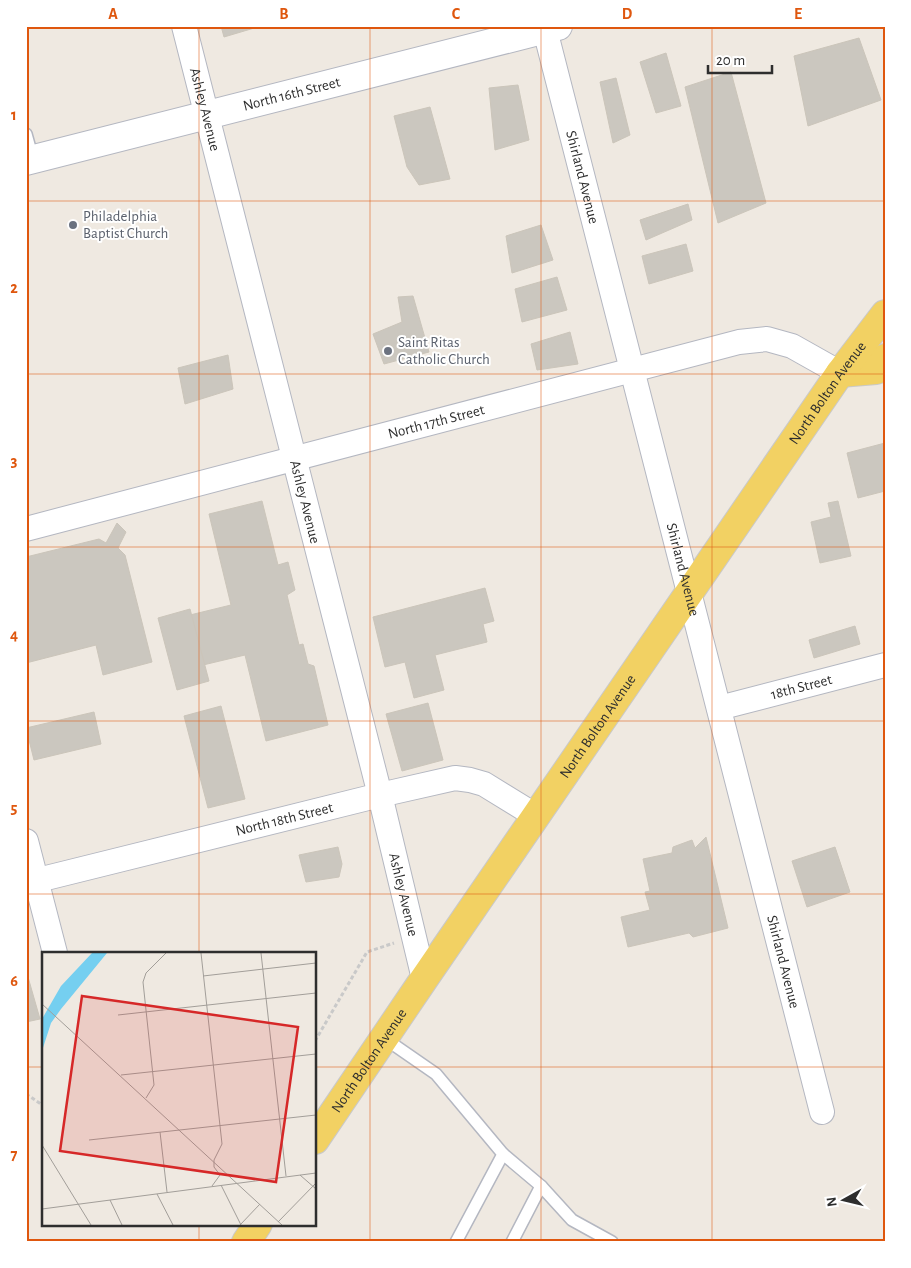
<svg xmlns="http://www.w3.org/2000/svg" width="911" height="1268" font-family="'Alegreya Sans',sans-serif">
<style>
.building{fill:#cbc7bf;stroke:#cbc5ba}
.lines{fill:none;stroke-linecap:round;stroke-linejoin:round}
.service-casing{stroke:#b4b7c1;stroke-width:14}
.minor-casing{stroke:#b4b7c1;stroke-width:26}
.tertiary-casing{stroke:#b4b7c1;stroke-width:30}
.primary-casing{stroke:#c9c9c9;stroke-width:30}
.path{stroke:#c9c9c9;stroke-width:3;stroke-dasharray:4 2.5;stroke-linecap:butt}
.service{stroke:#fff;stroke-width:11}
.minor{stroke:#fff;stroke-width:24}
.tertiary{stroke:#fff;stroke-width:28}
.primary{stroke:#f2d163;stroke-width:28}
.grid{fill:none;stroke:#df570e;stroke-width:1;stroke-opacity:0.55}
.worship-dot{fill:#6b7280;stroke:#fff;stroke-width:2}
.labels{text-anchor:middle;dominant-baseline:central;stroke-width:4;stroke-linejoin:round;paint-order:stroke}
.street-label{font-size:15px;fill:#2e2e2e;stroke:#fff}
.worship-label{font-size:15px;fill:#5b616d;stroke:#fff;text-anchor:start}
.inset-road{fill:none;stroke:#a29e99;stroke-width:1}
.view{fill:#d62828;fill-opacity:0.15;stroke:#d62828;stroke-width:2.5}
.inset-edge{fill:none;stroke:#2e2e2e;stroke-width:2.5}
.neatline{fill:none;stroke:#df570e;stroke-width:2}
.grid-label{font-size:16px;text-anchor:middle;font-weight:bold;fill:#df570e}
</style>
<rect width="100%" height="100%" fill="#efe9e1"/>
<g class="building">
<path d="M221,26H261L224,37Z"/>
<path d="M859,38L881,100L808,126L794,56Z"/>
<path d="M666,53L681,106L656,113L640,62Z"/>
<path d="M731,72L766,203L718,223L685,87Z"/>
<path d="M616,78L630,135L613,143L600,82Z"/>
<path d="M518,85L529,140L495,150L489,88Z"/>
<path d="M430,107L450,179L419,185L407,167L394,116Z"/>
<path d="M688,204L692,220L646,240L640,220Z"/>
<path d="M541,225L553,260L512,273L506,236Z"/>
<path d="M686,244L693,271L649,284L642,256Z"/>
<path d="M557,277L567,310L522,322L515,289Z"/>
<path d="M413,296L429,352L384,364L373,334L402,322L398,297Z"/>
<path d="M570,332L578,364L537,370L531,344Z"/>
<path d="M228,355L233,389L185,404L178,368Z"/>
<path d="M885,443V491L858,498L847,453Z"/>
<path d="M262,501L278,565L288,562L295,590L287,595L299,645L303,644L308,664L314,666L328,725L266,741L245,655L203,665L190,615L231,605L209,514Z"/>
<path d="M838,501L851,556L820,563L811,522L831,517L828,503Z"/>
<path d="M117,523L126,532L118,548L125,555L152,662L103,675L96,645L26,663V557L99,539L106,543Z"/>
<path d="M485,588L494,621L483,624L487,642L435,655L444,690L414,698L405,662L385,667L373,617Z"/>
<path d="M190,609L209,681L177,690L158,618Z"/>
<path d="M855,626L860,644L814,658L809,640Z"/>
<path d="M428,703L443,760L402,771L386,714Z"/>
<path d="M221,706L245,799L208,808L184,716Z"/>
<path d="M94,712L101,744L34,760L26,728Z"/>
<path d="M706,837L728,928L693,937L689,933L628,947L621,917L650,910L645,892L650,891L643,859L672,853L673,847L692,840L695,848Z"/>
<path d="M338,847L342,864L339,877L306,882L299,855Z"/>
<path d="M835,847L850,892L807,907L792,861Z"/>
<path d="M26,970L40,1019L26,1022Z"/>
</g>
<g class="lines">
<g class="service-casing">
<g id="service">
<path d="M26,134L33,159"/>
<path d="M384,1038L436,1074L503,1154L456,1242"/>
<path d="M503,1154L541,1186L512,1242"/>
<path d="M541,1186L572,1220L612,1242"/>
</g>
</g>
<g class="minor-casing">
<g id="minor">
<path id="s1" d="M184,26L380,795L424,979"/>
<path id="s2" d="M544,26L822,1112"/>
<path id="s3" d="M26,529L739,342L767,339L792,346L840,373"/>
<path id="s4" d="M719,708L885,665"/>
<path d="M26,841L55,953"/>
<path id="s5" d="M26,883L380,795L455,778L470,780L484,784L536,816"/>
</g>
</g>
<g class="tertiary-casing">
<g id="tertiary">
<path id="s6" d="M26,161L558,26"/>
</g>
</g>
<g class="primary-casing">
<g id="primary">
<path d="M840,373L876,370L885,358"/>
<path id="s7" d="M315,1140L424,979L840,373L885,314"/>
<path d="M246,1242L258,1224"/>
</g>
</g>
<g class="path">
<path d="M315,1041L367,952L394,943"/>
<path d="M26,1094L44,1106"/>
</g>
<use href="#service" class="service"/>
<use href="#minor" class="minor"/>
<use href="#tertiary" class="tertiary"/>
<use href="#primary" class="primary"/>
</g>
<path class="grid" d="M199,26V953M370,26V1242M541,26V1242M712,26V1242M26,201H885M26,374H885M26,547H885M26,721H885M26,894H885M26,1067H44M315,1067H885M199,1224V1242"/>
<g class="worship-dot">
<circle cx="73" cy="225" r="5"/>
<circle cx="388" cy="351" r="5"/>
</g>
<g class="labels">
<g class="street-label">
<text stroke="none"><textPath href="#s6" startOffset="274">North 16th Street</textPath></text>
<text stroke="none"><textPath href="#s1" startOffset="86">Ashley Avenue</textPath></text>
<text stroke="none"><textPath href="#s2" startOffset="156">Shirland Avenue</textPath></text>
<text stroke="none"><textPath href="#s7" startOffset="906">North Bolton Avenue</textPath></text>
<text stroke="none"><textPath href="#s3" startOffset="424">North 17th Street</textPath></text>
<text stroke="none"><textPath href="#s1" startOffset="491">Ashley Avenue</textPath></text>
<text stroke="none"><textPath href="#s2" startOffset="561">Shirland Avenue</textPath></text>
<text stroke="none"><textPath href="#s4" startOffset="85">18th Street</textPath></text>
<text stroke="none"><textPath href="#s7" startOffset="501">North Bolton Avenue</textPath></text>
<text stroke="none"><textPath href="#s5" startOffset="266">North 18th Street</textPath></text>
<text stroke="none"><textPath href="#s1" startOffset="896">Ashley Avenue</textPath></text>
<text stroke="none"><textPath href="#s2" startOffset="966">Shirland Avenue</textPath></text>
<text stroke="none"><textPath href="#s7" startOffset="96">North Bolton Avenue</textPath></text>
</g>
<g class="worship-label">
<text x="83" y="216">Philadelphia<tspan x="83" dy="17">Baptist Church</tspan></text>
<text x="398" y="342">Saint Ritas<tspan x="398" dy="17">Catholic Church</tspan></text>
</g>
</g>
<g transform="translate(42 952)">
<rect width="274" height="274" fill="#efe9e1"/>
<path d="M50,1H65L19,57L9,71L0,99V67L19,34Z" fill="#75cff0"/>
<path class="inset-road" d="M159,1L180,192L172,208M219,1L244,224M161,24L274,11M0,52L240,273M76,63L274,41M79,123L274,102M104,146L112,133L101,30L104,21L124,1M118,180L125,240M47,188L274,163M0,193L49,273M258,223L274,237M179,233L199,273M170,234L178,223L172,215V208M115,242L131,273M68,248L80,273M0,257L274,221M236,270L274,231M198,273L218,252"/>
<path class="view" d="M40,44L256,75L234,230L18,199Z"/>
<rect width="274" height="274" class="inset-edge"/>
</g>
<rect width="911" height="1268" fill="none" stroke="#ffffff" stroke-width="55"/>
<g transform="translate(844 1200) rotate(262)" stroke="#ffffff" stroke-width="4" paint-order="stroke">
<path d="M0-4L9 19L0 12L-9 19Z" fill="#2e2e2e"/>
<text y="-8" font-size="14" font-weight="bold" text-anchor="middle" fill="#2e2e2e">N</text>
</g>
<path d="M708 65v8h64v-8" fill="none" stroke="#2e2e2e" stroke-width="2.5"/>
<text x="716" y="65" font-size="15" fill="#2e2e2e" stroke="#ffffff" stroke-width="4" paint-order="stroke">20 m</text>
<rect x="28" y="28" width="856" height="1212" class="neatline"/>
<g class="grid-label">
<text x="113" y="19">A</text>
<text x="284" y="19">B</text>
<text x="456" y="19">C</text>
<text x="627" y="19">D</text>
<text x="798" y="19">E</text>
<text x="14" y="120">1</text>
<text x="14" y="293">2</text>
<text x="14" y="466">3</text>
<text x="14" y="640">4</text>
<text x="14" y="813">5</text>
<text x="14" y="986">6</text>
<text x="14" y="1160">7</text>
</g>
</svg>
